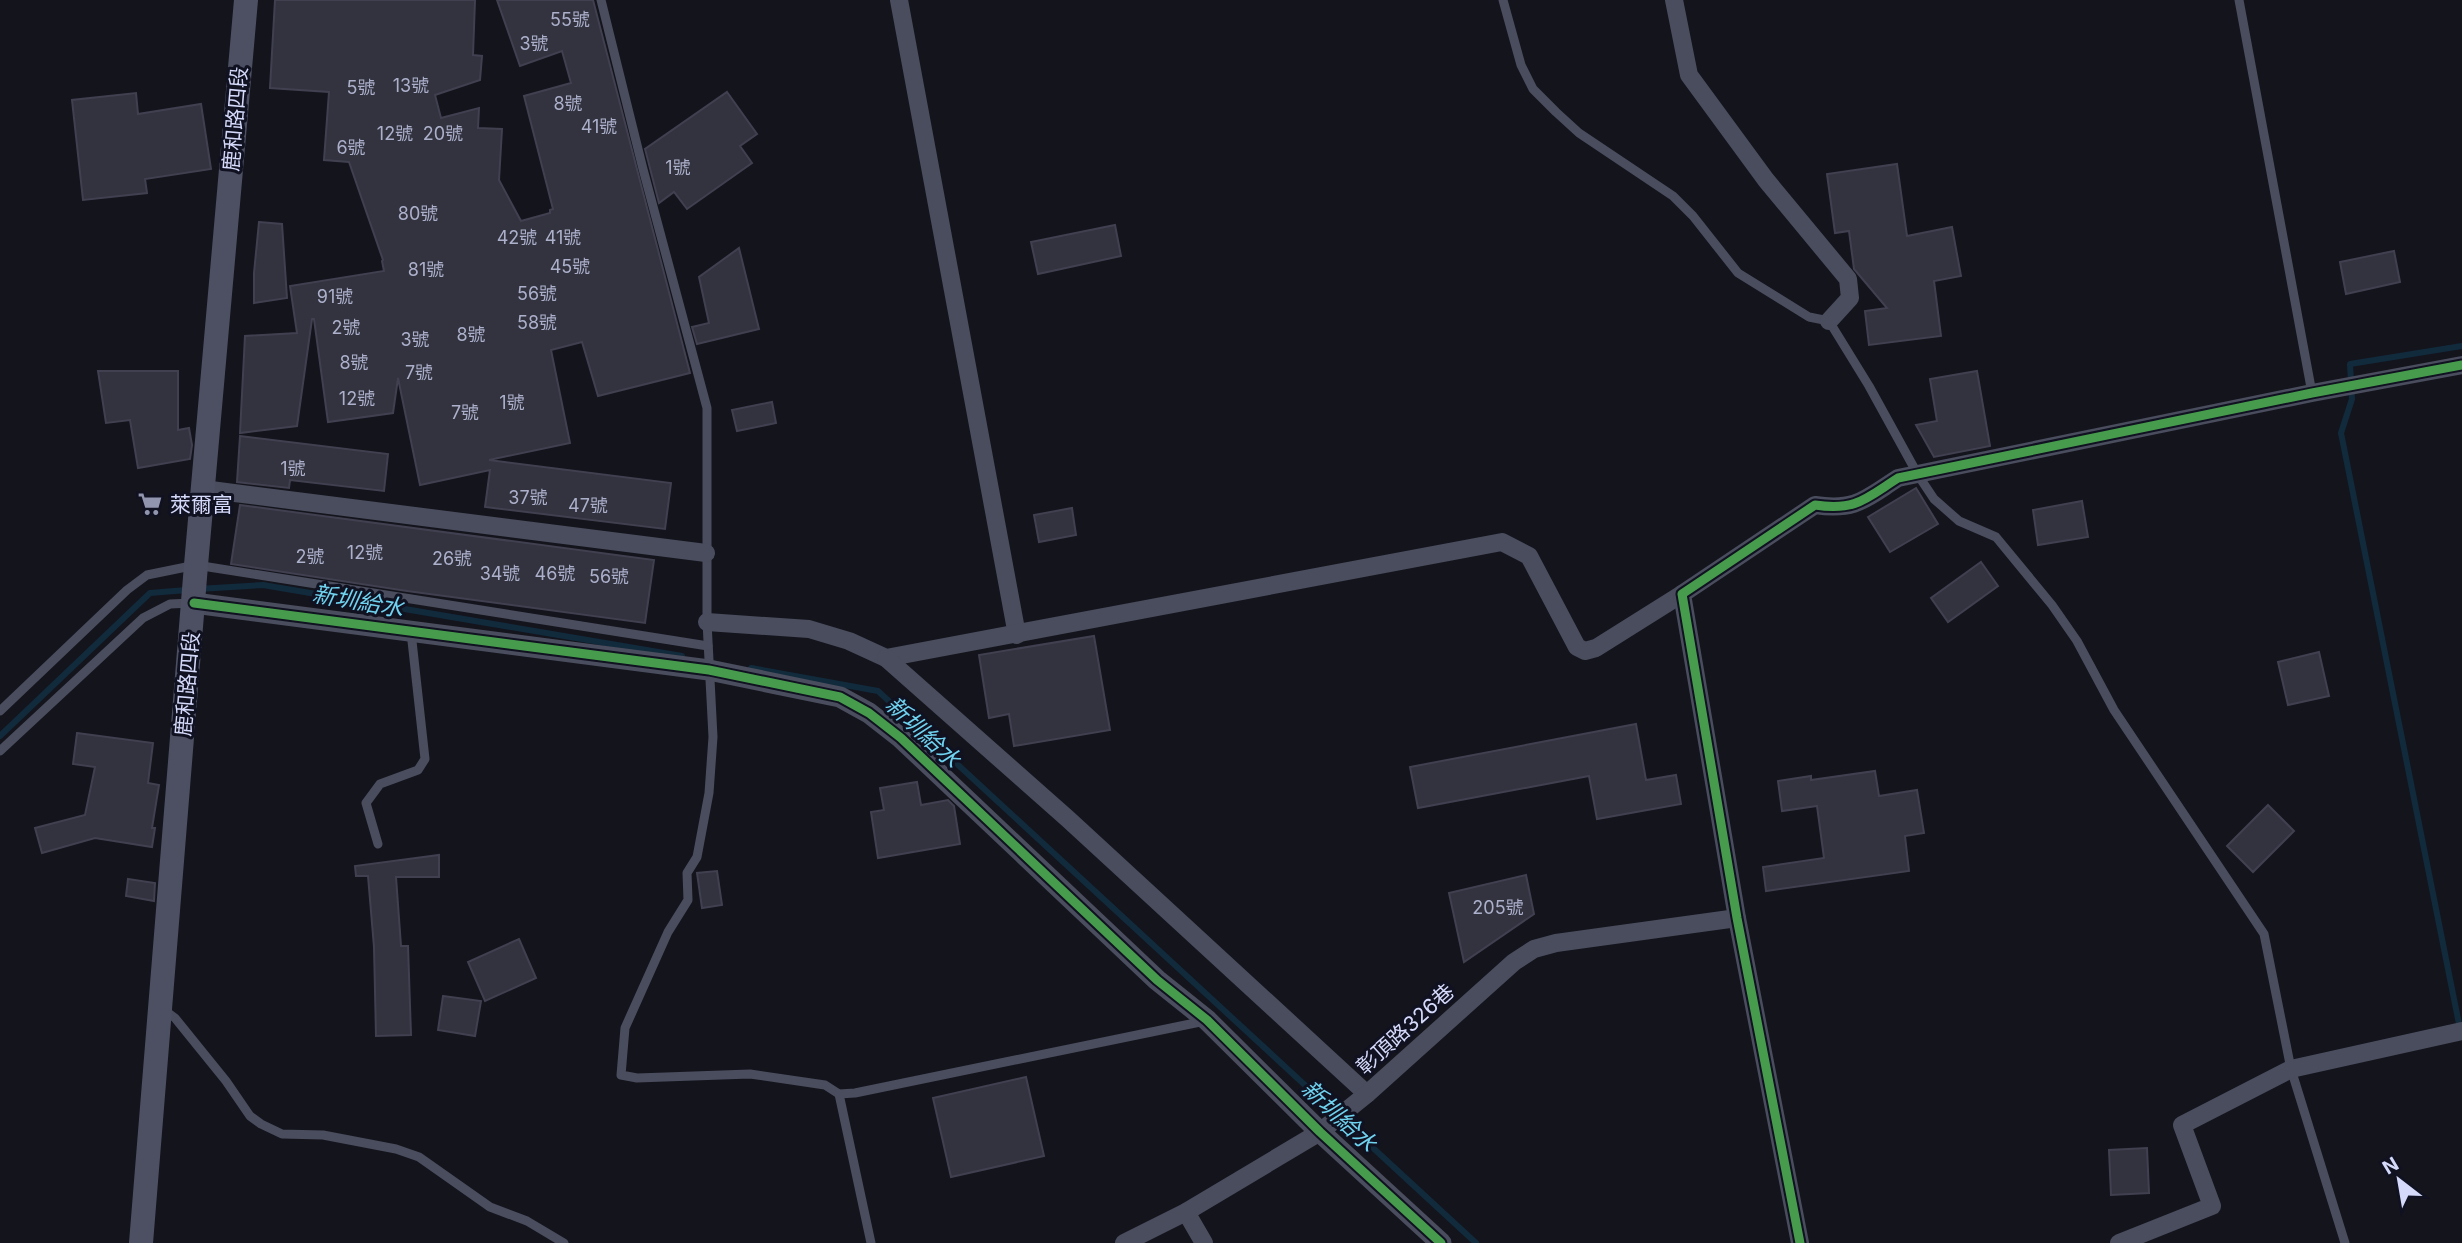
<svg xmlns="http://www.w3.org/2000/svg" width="2462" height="1243" font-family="Inter,'Noto Sans TC',sans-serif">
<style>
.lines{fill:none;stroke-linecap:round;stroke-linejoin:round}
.stream{stroke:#112b3c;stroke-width:6}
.building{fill:#32333f;stroke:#404050;stroke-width:2}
.service{stroke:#4a4d5d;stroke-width:9}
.minor{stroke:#4a4d5d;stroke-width:18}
.tertiary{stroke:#4a4d5d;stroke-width:21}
.secondary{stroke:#4d5063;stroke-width:24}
.cycleway-casing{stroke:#101121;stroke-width:13}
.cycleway{stroke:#469c4c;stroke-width:9}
.labels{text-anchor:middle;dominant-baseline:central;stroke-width:6;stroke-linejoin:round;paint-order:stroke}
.number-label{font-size:18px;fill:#acb0cb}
.street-label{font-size:21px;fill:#d5dafa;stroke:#101121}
.poi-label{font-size:21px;fill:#d5dafa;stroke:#101121;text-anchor:start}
.water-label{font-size:23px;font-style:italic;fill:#6fd2ef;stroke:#101121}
</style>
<rect width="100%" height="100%" fill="#14141d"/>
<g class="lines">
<g class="stream">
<path d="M198,589L263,585L682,656"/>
<path d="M751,668L878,691L1476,1243"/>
<path d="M0,736L150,593L187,590"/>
<path d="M2460,1029L2341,433L2352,399L2350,364L2462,346"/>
</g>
</g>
<g class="building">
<path d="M275,0H475L473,55L482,56L480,80L435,95L441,118L479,108L478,128L502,129L499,180L521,221L550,213V210L553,209L524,96L571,83L562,51L520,66L497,0H593L690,373L598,396L582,342L551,350L570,443L489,460L671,483L665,529L485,507L490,470L420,485L398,378L393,413L328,422L314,319H312L297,426L240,433L245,336L297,333L290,286L384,271L382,261L383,260L349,162L324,160L329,92L270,88Z"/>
<path d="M727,92L757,134L740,146L752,163L687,209L674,192L659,203L645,149Z"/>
<path d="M136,93L138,114L201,104L211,169L145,179L147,193L83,200L72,100Z"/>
<path d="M1897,164L1907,236L1952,227L1961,276L1934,281L1941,336L1869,345L1865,311L1887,308L1854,269L1849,231L1835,233L1827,174Z"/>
<path d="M259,222L282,224L287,298L254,303V273Z"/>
<path d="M1115,225L1121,256L1038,274L1031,242Z"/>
<path d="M739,248L759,329L697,344L692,327L709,323L699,277Z"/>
<path d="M2394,251L2400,282L2346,294L2340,262Z"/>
<path d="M98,371H178V430L189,428L192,445L190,459L138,468L130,420L106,423Z"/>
<path d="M1977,371L1990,446L1934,457L1916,425L1937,421L1930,379Z"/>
<path d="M772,402L776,423L737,431L732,410Z"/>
<path d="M240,436L388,454L384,491L290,480L289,488L237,482Z"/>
<path d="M1916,488L1938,524L1890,552L1868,517Z"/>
<path d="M2082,501L2088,537L2038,545L2033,510Z"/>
<path d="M240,505L654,560L645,623L407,591L231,564Z"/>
<path d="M1072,508L1076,535L1039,542L1034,515Z"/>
<path d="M1981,562L1998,586L1948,622L1931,598Z"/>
<path d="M1094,636L1110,730L1014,746L1009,714L989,718L979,655Z"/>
<path d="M2319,652L2329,696L2288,705L2278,662Z"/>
<path d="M1636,724L1646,780L1676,775L1681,804L1597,819L1589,776L1418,808L1410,767Z"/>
<path d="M77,733L153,743L148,783L159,785L152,828H155L152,847L95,838L42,853L35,828L85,815L95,767L73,764Z"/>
<path d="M1875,771L1879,796L1917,790L1924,833L1905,836L1909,871L1766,891L1763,867L1824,858L1817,806L1782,811L1778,781L1811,776V780Z"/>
<path d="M917,782L921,805L948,800L954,806L960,844L878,858L871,812L884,810L880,788Z"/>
<path d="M2268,805L2294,831L2253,872L2227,846Z"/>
<path d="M439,855V877H396L401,946H408L411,1035L376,1036L374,947L368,876H356L355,866Z"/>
<path d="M717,871L722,905L702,908L697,873Z"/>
<path d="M1526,875L1534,914L1464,962L1449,893Z"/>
<path d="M128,879L155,883L154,901L126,896Z"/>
<path d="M519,939L536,978L485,1001L468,962Z"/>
<path d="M443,996L481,1001L475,1036L438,1030Z"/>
<path d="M1026,1077L1044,1156L951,1177L933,1098Z"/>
<path d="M2147,1148L2149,1193L2111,1195L2109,1150Z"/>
</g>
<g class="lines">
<g class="service">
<path d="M601,0L643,169L707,408V622L713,737L709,793L697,857L687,873L688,900L668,932L625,1028L621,1075L637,1078L750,1074L825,1085L839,1094L855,1093L1205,1021"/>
<path d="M1503,0L1521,65L1533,89L1556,112L1579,133L1673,196L1693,216L1738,273L1809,317L1829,321L1869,386L1918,475L1934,499L1959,521L1996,537L2052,605L2077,641L2114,710L2264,934L2291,1069L2345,1243"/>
<path d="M2239,0L2312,393"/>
<path d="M0,711L127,590L147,575L196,565L708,646"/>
<path d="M0,751L143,618L170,604L192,603"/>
<path d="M378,844L366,803L380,784L418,770L425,759L411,632"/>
<path d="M163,1009L175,1018L226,1081L250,1116L261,1124L282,1134L323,1135L396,1149L419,1157L490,1207L527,1221L564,1243"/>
<path d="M839,1094L871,1243"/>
</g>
<g class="minor">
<path d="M899,0L1017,635"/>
<path d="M1674,0L1689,75L1766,180L1848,279L1850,298L1829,321"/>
<path d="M203,489L706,553"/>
<path d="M707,622L809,629L849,641L886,658L1502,542L1529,556L1577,647L1585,651L1596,648L1682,594"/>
<path d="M886,658L1068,819L1367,1094"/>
<path d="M1186,1212L1204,1243"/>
<path d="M1124,1243L1186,1212L1320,1132L1367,1094L1514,962L1534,949L1556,943L1737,918"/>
<path d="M1800,1243L1737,918L1682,594L1815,505C1856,511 1865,499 1898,478L2312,393L2462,365"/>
<path d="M2119,1243L2212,1206L2182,1125L2291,1069L2462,1031"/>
</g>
<path class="tertiary" d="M194,603L709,670L840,697L869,713L901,738L1157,980L1207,1020L1320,1132L1441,1243"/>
<path class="secondary" d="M141,1243L196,565L246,0"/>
<g class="cycleway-casing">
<g id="cycleway">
<path d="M194,603L709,670L840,697L869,713L901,738L1157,980L1207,1020L1320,1132L1441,1243"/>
<path d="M1800,1243L1737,918L1682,594L1815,505C1856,511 1865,499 1898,478L2312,393L2462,365"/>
</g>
</g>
<use href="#cycleway" class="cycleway"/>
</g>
<defs>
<g id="supermarket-bare" transform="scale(1.89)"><path d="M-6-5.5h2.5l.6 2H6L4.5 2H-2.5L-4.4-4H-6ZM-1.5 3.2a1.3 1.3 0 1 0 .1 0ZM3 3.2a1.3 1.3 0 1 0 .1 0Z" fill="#9195ad" stroke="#101121" stroke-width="2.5" paint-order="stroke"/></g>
</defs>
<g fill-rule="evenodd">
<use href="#supermarket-bare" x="150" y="504"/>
</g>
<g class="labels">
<g class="number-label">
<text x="570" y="19">55號</text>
<text x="534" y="43">3號</text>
<text x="411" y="85">13號</text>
<text x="361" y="87">5號</text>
<text x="568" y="103">8號</text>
<text x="599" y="126">41號</text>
<text x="395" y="133">12號</text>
<text x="443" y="133">20號</text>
<text x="351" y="147">6號</text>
<text x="678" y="167">1號</text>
<text x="418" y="213">80號</text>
<text x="517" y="237">42號</text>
<text x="563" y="237">41號</text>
<text x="570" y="266">45號</text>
<text x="426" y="269">81號</text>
<text x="537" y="293">56號</text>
<text x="335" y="296">91號</text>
<text x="537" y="322">58號</text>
<text x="346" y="327">2號</text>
<text x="471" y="334">8號</text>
<text x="415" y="339">3號</text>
<text x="354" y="362">8號</text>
<text x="419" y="372">7號</text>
<text x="357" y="398">12號</text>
<text x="512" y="402">1號</text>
<text x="465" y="412">7號</text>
<text x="293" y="468">1號</text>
<text x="528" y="497">37號</text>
<text x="588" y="505">47號</text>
<text x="365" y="552">12號</text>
<text x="310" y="556">2號</text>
<text x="452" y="558">26號</text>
<text x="500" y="573">34號</text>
<text x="555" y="573">46號</text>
<text x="609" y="576">56號</text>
<text x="1498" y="907">205號</text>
</g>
<g class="street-label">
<text transform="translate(235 119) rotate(-85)">鹿和路四段</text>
<text transform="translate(187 684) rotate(-85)">鹿和路四段</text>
<text transform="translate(1405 1029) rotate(-42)">彰頂路326巷</text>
</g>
<g class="poi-label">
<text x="170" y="504">萊爾富</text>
</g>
<g class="water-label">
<text transform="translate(358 601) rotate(10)">新圳給水</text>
<text transform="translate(923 732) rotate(43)">新圳給水</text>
<text transform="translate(1339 1116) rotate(43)">新圳給水</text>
</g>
</g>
<g transform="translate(2399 1180) rotate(329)" stroke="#101121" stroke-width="5" paint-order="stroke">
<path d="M0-5L12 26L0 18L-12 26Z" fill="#d5dafa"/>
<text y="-10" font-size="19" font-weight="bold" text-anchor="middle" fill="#d5dafa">N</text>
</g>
</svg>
